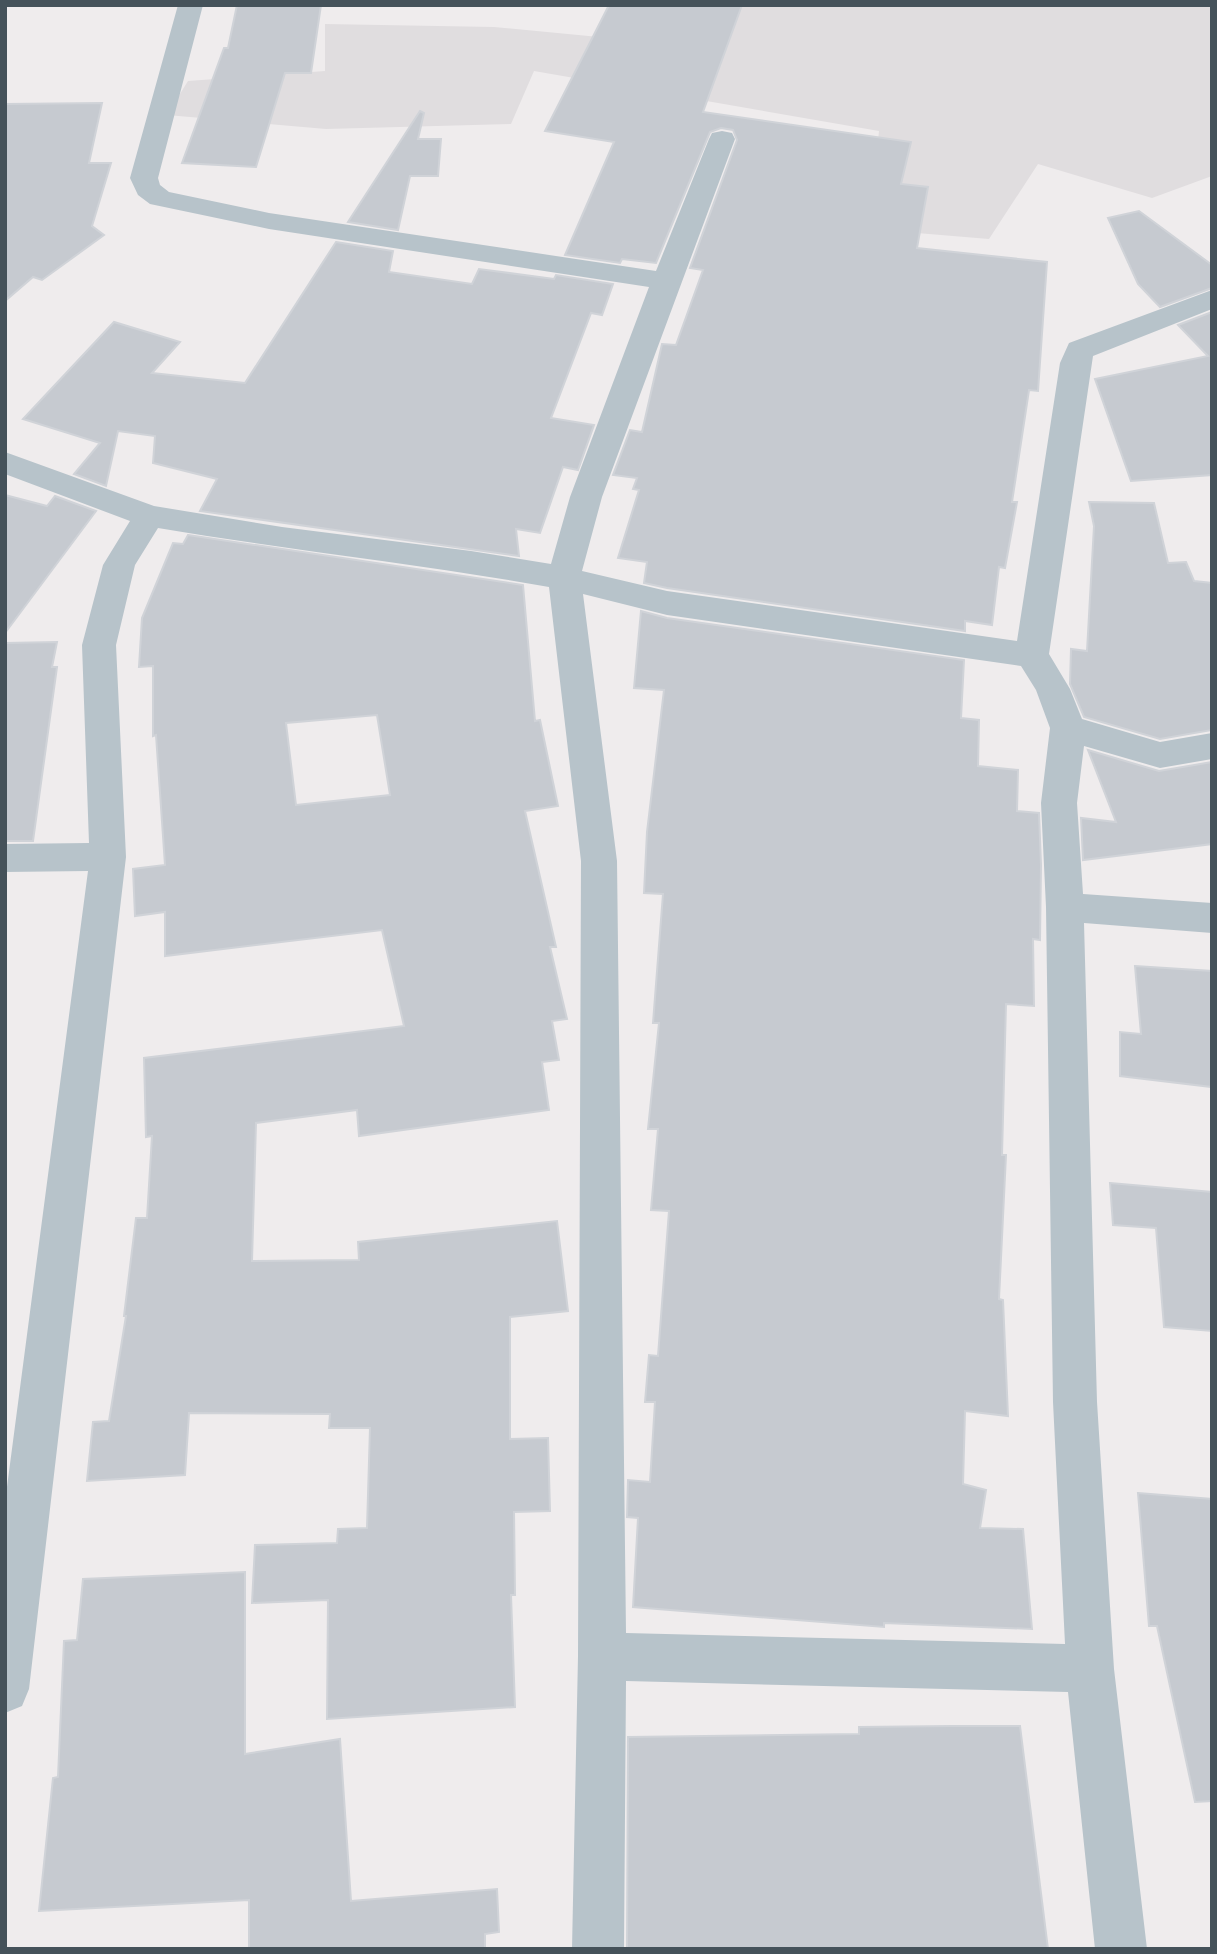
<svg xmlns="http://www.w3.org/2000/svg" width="1217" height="1954" font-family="Rubik,sans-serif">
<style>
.education{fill:#e0dddf}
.building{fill:#c6cad0;stroke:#d0d3d8;stroke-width:2;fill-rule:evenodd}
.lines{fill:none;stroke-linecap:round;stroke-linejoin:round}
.minor{fill:#b7c3ca;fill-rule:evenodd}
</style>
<rect width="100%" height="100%" fill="#efeced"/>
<path class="education" d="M719,5H1212V176L1152,198L1038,164L989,239L869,229L879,131L534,71L511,124L326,129L167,115L188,81L325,71V24L494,27L703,47Z"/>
<g class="building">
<path d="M237,5H321L311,73H285L256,167L182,163L224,48H228Z"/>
<path d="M609,5H742L703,112L911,142L901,184L928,187L917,248L1047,262L1038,391L1029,390L1012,502H1017L1005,568L999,567L992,625L965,621V631L667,588L644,583L647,562L618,558L639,490L633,489L637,478L613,475L630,430L642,432L662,344L676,345L703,270L690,268L737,140L733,130L721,128L710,132L656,263L622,259L620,263L565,255L614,142L545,131Z"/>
<path d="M102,103L89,163H111L92,226L104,235L42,280L33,277L5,301V104Z"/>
<path d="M420,111L424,113L418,139H441L438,176H410L398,230L348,222Z"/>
<path d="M1139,211L1212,265V288L1160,307L1138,284L1108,218Z"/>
<path d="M336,242L393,251L389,272L472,284L479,269L554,279L556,275L613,284L602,315L591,313L551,418L594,425L578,470L563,467L540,533L516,529L519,556L200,511L217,479L153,463L155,436L118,431L106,486L74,474L100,443L23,419L114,322L180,342L152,373L245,383Z"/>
<path d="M1212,312V475L1131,481L1095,379L1208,356L1178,325Z"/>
<path d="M5,495L47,506L55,496L96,511L5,633Z"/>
<path d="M1089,502L1154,503L1168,563L1186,562L1194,581L1212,583V730L1160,739L1084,717L1070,684L1071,649L1087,651L1094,526Z"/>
<path d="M188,535L523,585L535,721L540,720L558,806L525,811L556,947H550L567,1019L552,1021L559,1060L542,1062L549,1110L359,1136L357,1110L256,1123L252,1261L359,1260L358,1242L557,1221L568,1311L510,1317V1439L548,1438L550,1511L514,1512L515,1595H511L515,1707L327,1719L328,1600L252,1603L255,1545L337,1543L338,1529L367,1528L370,1428H329L330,1414L189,1413L185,1475L87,1481L93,1422L109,1421L126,1316H124L136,1218H147L152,1136L146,1137L144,1058L404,1026L382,930L165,956V912L135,916L133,869L165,865L156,735L153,736V666L139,667L142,618L173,543L183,544ZM377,715L390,795L296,805L286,723Z"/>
<path d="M641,611L667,618L964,660L961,718L979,720L978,766L1018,770L1017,811L1039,813L1041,865L1040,940L1033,939L1034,1006L1006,1004L1002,1155H1006L999,1299L1003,1300L1008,1416L965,1411L963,1484L986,1490L980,1528L1023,1529L1032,1629L884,1623V1627L633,1607L638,1518L627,1517L628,1480L650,1482L655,1402H645L649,1355L658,1356L669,1211L651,1210L658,1129H648L659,1023H653L663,894L644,893L647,832L664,690L634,688Z"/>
<path d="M57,642L52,667H57L33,841H5V643Z"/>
<path d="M1088,750L1159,771L1212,762V844L1083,860L1081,818L1116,822Z"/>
<path d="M1135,966L1212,971V1087L1120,1076V1032L1141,1034Z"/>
<path d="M1110,1183L1212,1192V1331L1164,1327L1156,1228L1113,1225Z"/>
<path d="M1138,1493L1212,1499V1801L1195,1802L1157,1626H1149Z"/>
<path d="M245,1572V1754L340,1739L351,1901L497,1889L499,1932L485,1934V1949H249V1900L39,1911L53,1778L58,1777L64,1641L77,1640L83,1579Z"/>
<path d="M951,1726H1020L1048,1949H627L628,1737L859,1734V1727Z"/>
</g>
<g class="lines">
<path class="minor" d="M178,5H203L158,178L160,185L169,192L269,213L656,271L709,139L712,133L722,131L732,133L735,139L602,497L582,571L667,591L1017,641L1060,363L1069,343L1212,290V309L1093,356L1049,654L1070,689L1082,719L1160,742L1212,733V759L1160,768L1084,746L1077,803L1083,894L1212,903V933L1084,923L1097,1402L1114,1669L1147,1949H1095L1068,1692L626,1681L624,1949H572L578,1656L581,861L549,587C419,564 288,550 158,528L135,565L116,645L126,857L29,1689L22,1706L5,1713V1502L88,871L5,872V844L89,843L82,645L103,565L130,521L5,474V452L154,506L282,527L471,551L551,564L570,497L649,287L269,229L150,204L138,195L130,178ZM583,594L667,615L1021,666L1036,690L1050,728L1041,803L1046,907L1053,1402L1065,1644L626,1633L617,861Z"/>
</g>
<rect width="1217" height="1954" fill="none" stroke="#45525a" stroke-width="14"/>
</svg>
